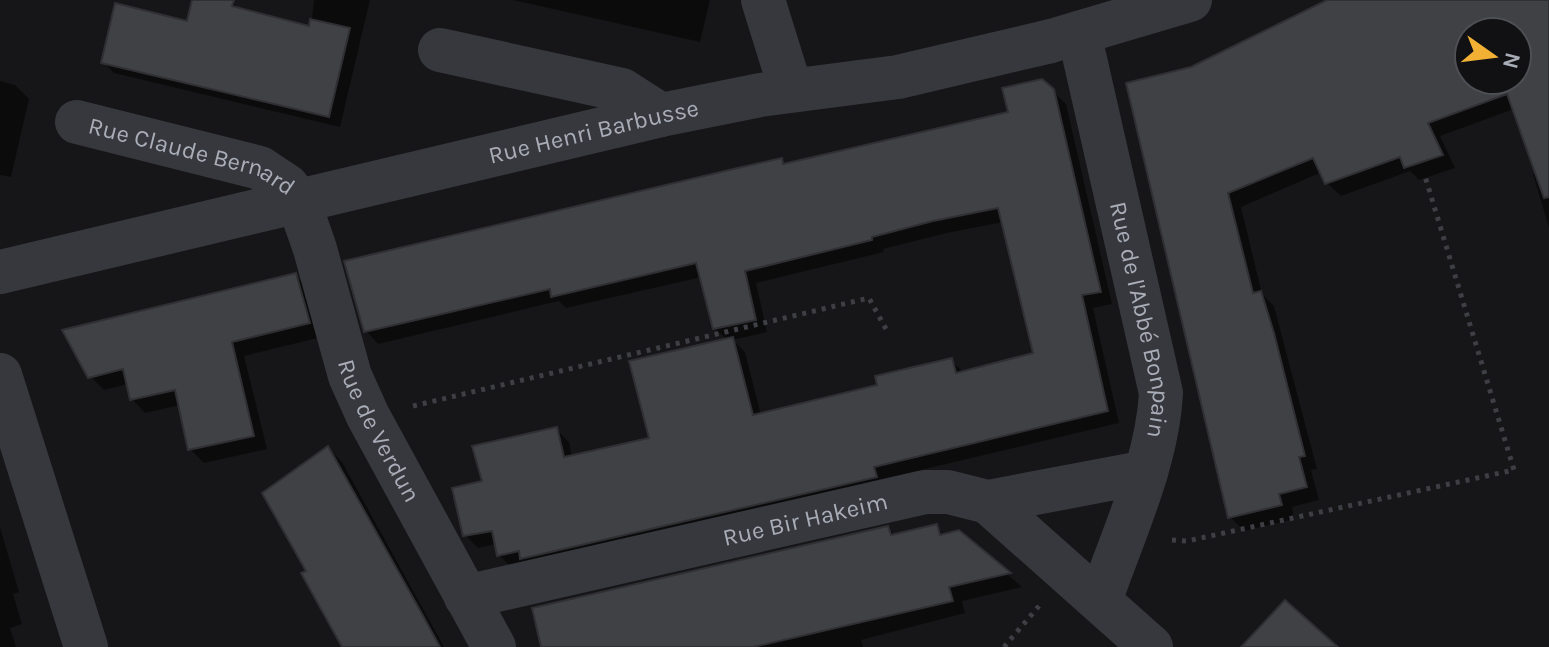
<svg xmlns="http://www.w3.org/2000/svg" width="1549" height="647" font-family="Karla,sans-serif">
<style>
.shadow{fill:#0007;fill-rule:evenodd}
.building{fill:#404145;stroke:#303034;stroke-width:2;fill-rule:evenodd}
.lines{fill:none;stroke-linecap:round;stroke-linejoin:round}
.path{stroke:#3d3f44;stroke-width:5;stroke-dasharray:4 6;stroke-linecap:butt}
.street{stroke:#37383d;stroke-width:44}
.labels{text-anchor:middle;dominant-baseline:central;stroke-width:7;stroke-linejoin:round;paint-order:stroke}
.street-label{font-size:24px;fill:#a8adb8;stroke:#111113}
</style>
<rect width="100%" height="100%" fill="#161618"/>
<g class="shadow">
<path d="M194,0H229L243,11L311,28L314,0H370L340,127L114,73L103,62L189,23Z"/>
<path d="M513,0H710L700,42Z"/>
<path d="M1332,0H1549V228L1533,174L1537,173L1514,109L1440,136L1455,168L1419,180L1410,171L1341,196L1327,183L1322,172L1241,207L1262,294L1274,306L1317,469L1311,470L1319,500L1292,507L1294,519L1244,531L1230,517L1191,69ZM1469,32H1517V80H1469Z"/>
<path d="M0,81L15,85L29,99L11,177L0,175Z"/>
<path d="M1042,81L1066,104L1112,304L1093,308L1119,423L511,567L499,555L496,544L478,548L465,535L484,483L556,429L569,442L572,457L651,440L727,340L715,328L702,277L566,308L559,301L378,344L366,331L781,161L786,166L1010,114ZM1003,222L1036,355L964,373L951,360L880,386L761,415L745,352L733,340L767,332L756,283L884,252L883,249L947,233Z"/>
<path d="M295,275L309,289L322,337L244,356L267,449L204,463L190,449L180,405L145,413L132,399L128,384L104,390L90,376Z"/>
<path d="M328,448L342,462L444,647H344Z"/>
<path d="M0,527L19,592L13,594L22,624L10,628L16,647H0Z"/>
<path d="M936,527L945,536L958,532L1022,587L962,601L965,613L861,640L863,647H543L888,528L896,536Z"/>
</g>
<g class="building">
<path d="M192,0H234L232,6L309,26L310,19L350,28L329,117L101,63L115,3L187,21Z"/>
<path d="M1327,0H1549V197L1544,198L1507,94L1428,123L1443,155L1404,168L1400,157L1325,184L1313,158L1228,193L1253,293L1261,291L1274,333L1305,456L1299,457L1307,487L1279,494L1282,505L1228,518L1126,83L1191,67ZM1469,32H1517V80H1469Z"/>
<path d="M1042,79L1054,89L1101,292L1082,295L1108,411L874,467L877,477L520,559L519,551L497,556L492,531L463,536L452,488L482,481L472,446L557,427L564,457L649,438L629,361L733,337L753,415L877,385L875,376L952,358L956,373L1033,353L998,208L933,221L872,237V240L745,271L756,320L713,329L696,263L551,297L550,289L364,332L344,261L742,167L782,158L783,164L1008,112L1002,88Z"/>
<path d="M296,273L310,323L232,342L254,436L188,450L175,390L130,400L123,369L88,378L62,330Z"/>
<path d="M328,446L421,612L440,647H342L301,573L306,571L262,493Z"/>
<path d="M937,524L940,535L959,530L1011,573L949,587L953,601L753,647H541L532,608L888,526L891,535Z"/>
<path d="M1285,600L1338,647H1241Z"/>
</g>
<g class="lines">
<g class="path">
<path d="M413,406L869,298L887,331"/>
<path d="M1172,540L1187,541L1514,470L1424,173"/>
<path d="M1004,647L1039,606"/>
</g>
<g class="street">
<path d="M763,0L791,90"/>
<path id="s1" d="M1079,33L1161,393C1157,464 1123,534 1100,601"/>
<path d="M440,50L622,90L661,115"/>
<path id="s2" d="M77,122L260,168L287,186L298,200L315,249L350,376L368,416L494,647"/>
<path id="s3" d="M0,272L661,115L760,95L898,77L1051,41L1190,0"/>
<path d="M0,375L86,647"/>
<path d="M988,502L1151,647"/>
<path id="s4" d="M466,597L925,492H948L988,502L1146,472"/>
</g>
</g>
<g class="labels">
<g class="street-label">
<text stroke="none"><textPath href="#s3" startOffset="610">Rue Henri Barbusse</textPath></text>
<text stroke="none"><textPath href="#s2" startOffset="120">Rue Claude Bernard</textPath></text>
<text stroke="none"><textPath href="#s1" startOffset="294">Rue de l'Abbé Bonpain</textPath></text>
<text stroke="none"><textPath href="#s2" startOffset="484">Rue de Verdun</textPath></text>
<text stroke="none"><textPath href="#s4" startOffset="348">Rue Bir Hakeim</textPath></text>
</g>
</g>
<g transform="translate(1493 56) rotate(104)"><circle r="38" fill="#111113" stroke="#4d4f55" stroke-width="2"/>
<path d="M0-6L14 30L0 20L-14 30Z" fill="#f2b134"/>
<text y="-12" font-size="22" font-weight="bold" text-anchor="middle" fill="#a8adb8">N</text>
</g>
</svg>
